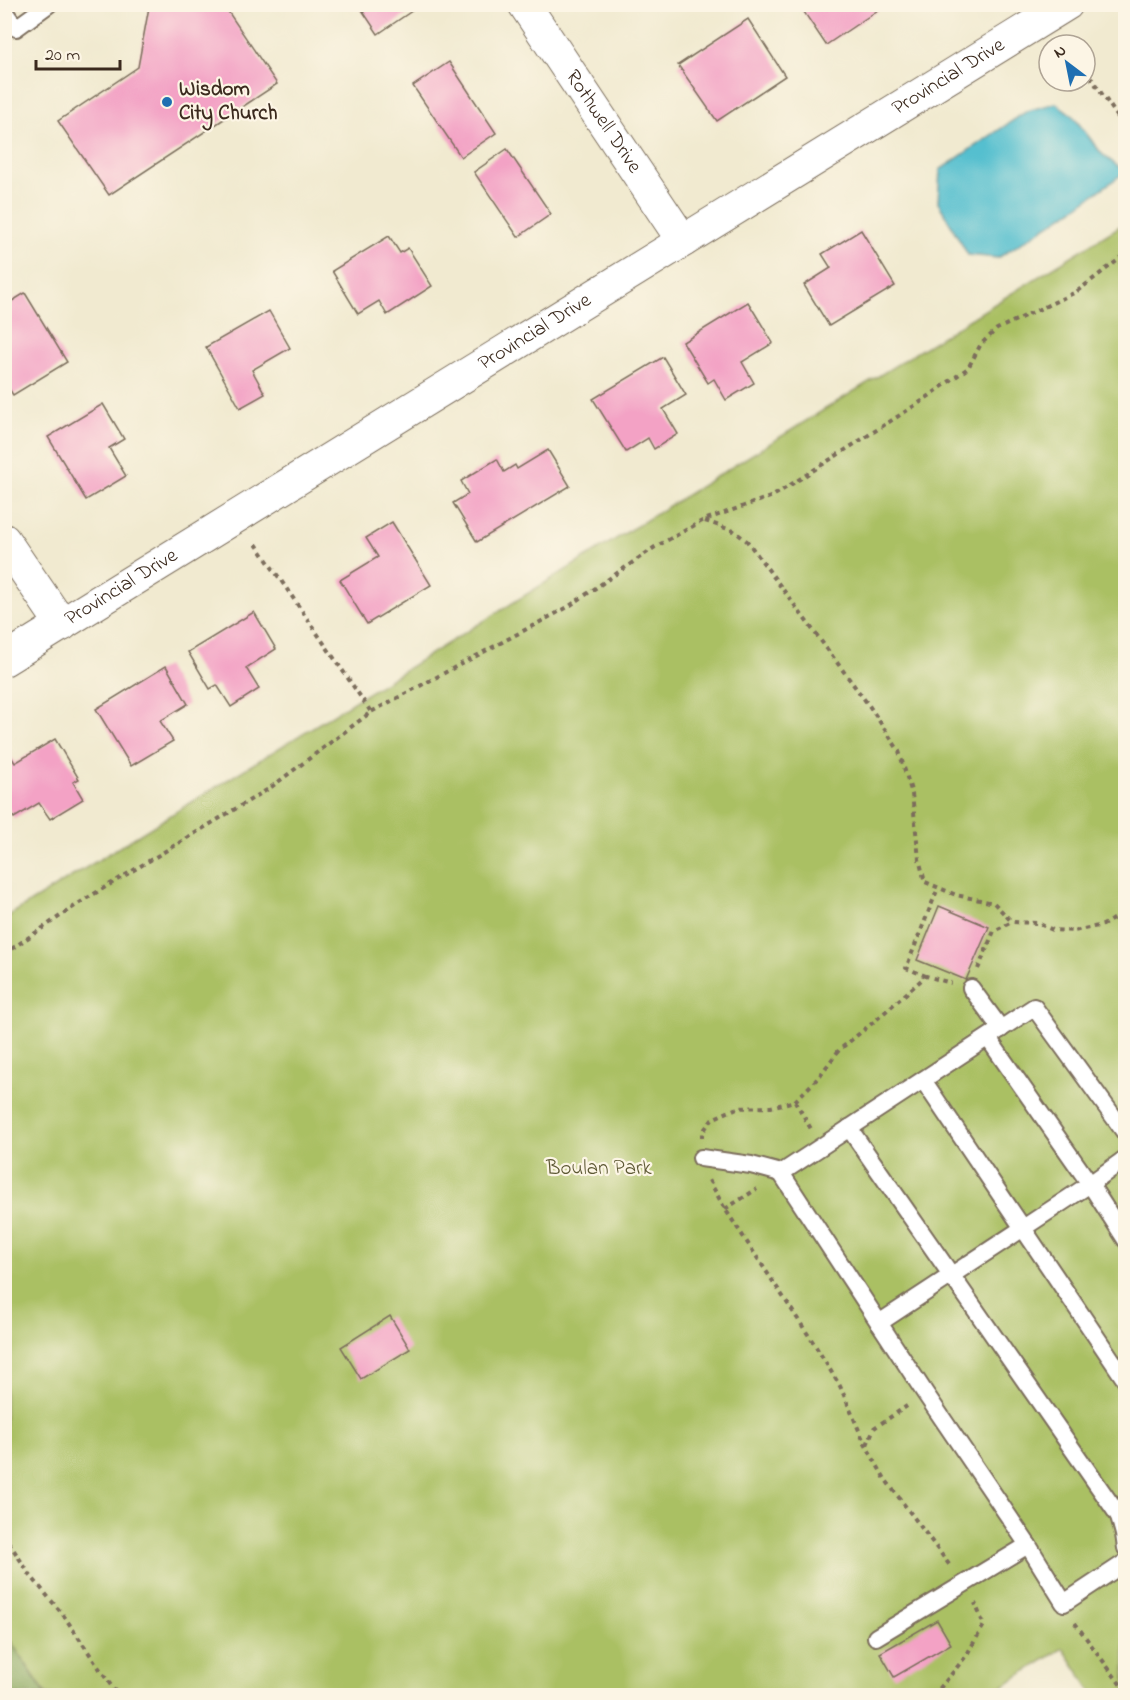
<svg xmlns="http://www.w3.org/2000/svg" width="1130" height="1700" font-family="'Indie Flower',sans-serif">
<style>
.green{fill:#aac064;stroke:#727541;stroke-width:1.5}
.forest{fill:#87a65a;stroke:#61683c;stroke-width:1.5}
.water{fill:#54bfcf;stroke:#487476;stroke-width:1.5}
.building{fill:#f3a2c5}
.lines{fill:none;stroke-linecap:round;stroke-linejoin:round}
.lane-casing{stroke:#7b6d5c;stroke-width:20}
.street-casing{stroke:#7b6d5c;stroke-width:34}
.path{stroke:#7b6d5c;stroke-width:4;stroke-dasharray:4.5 4.5;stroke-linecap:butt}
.lane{stroke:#fff;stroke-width:16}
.street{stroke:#fff;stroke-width:32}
.poi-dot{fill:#1f6fb2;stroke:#fcf5e5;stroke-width:2}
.labels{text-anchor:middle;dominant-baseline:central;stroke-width:4.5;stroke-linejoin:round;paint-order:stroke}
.street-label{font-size:21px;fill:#3b2a1e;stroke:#fcf5e5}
.poi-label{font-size:21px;font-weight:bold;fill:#3b2a1e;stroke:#fcf5e5;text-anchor:start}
.park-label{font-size:21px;fill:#5c5733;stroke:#fcf5e5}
</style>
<rect width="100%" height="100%" fill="#fcf5e5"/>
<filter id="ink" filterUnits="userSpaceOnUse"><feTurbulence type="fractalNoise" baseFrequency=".0167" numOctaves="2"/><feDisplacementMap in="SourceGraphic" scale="12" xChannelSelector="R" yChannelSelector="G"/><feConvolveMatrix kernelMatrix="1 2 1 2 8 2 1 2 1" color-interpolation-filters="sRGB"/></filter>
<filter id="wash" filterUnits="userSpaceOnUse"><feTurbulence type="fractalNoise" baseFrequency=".008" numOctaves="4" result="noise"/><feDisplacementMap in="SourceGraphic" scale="24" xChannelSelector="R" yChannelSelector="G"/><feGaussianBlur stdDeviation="1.35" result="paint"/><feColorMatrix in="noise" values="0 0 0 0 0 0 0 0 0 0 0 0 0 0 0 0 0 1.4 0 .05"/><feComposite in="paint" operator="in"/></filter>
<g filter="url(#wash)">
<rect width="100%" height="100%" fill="#f1ead0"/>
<path class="green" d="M1125,223V1695H1094L1063,1648L987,1696L47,1695L5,1633V918Z"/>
<path class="forest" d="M5,1633L46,1695H5Z"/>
<path class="water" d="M1056,103L1072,115L1102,154L1125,172L1078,206L998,258L968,255L938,202L940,170L1027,111Z"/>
<g id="blocks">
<g class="building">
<path d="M153,4H223L277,84L109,195L58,121L138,67L149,7Z"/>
<path d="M358,4H418L419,6L378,34Z"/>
<path d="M808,4H887L826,45L802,9Z"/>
<path d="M748,19L785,76L717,121L678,65Z"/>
<path d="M449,62L496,133L461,157L413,86Z"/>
<path d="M507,149L551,214L518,237L474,172Z"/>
<path d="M861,230L895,286L829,326L804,285L831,268L822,254Z"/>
<path d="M389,236L400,253L408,248L432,286L387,315L379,301L358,314L332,271Z"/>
<path d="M25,293L67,362L13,395L4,381V306Z"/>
<path d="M748,302L773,343L742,362L754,383L726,400L714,379L708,383L683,342Z"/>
<path d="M269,311L290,348L252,370L265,394L240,408L206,347Z"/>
<path d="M663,357L686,395L663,409L678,434L654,449L648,438L626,452L593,399Z"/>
<path d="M103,404L124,439L109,448L126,476L86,500L48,437Z"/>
<path d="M548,450L570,486L477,542L453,503L468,494L461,481L497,459L504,472L515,465L517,469Z"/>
<path d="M392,522L431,585L367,624L340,580L378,557L366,538Z"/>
<path d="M254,612L276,649L246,668L259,689L231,707L217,685L210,689L188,652Z"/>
<path d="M166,666L188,704L160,721L173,741L131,766L96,709Z"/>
<path d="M55,739L79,779L73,782L83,799L50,819L39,803L14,818L4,802V762L12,758L15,763Z"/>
<path d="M939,906L989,927L966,980L917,960Z"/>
<path d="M390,1316L410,1349L361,1379L341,1347Z"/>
<path d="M937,1620L951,1644L894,1677L880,1653Z"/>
</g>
</g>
</g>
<g filter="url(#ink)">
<use href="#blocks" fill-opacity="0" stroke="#7b6d5c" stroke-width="1.5"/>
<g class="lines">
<g class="lane-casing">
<g id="lane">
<path d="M4,11L16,28L49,4"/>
<path d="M971,988L1001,1029"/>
<path d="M988,1038L1090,1184L1126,1240"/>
<path d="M923,1080L1126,1381"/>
<path d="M849,1128L1119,1516"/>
<path d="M1126,1134L1034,1007L781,1173L925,1393L1028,1545L1064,1603L1126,1562"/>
<path d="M701,1158L751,1165L781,1173"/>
<path d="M879,1323L1090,1184L1126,1158"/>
<path d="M1126,1502L1119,1516L1124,1534L1126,1548"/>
<path d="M876,1637L1028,1545"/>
</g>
</g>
<g class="street-casing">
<g id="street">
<path id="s1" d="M524,4L683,241"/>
<path d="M4,540L62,625"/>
<path id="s2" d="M4,660L1067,4"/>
</g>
</g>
<g class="path">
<path d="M1068,43L1069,45"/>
<path d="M1085,69L1126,129"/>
<path d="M705,521L734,531L747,541L870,707L899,751L912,794L919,859L925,882L956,895L994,903L1012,922"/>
<path d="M256,544L371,712"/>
<path d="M4,954L84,900L270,788L371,712L568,607L655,547L704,520L773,496L922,401L968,368L981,344L997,329L1076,292L1126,254"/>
<path d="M978,969L994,931L1012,922L1037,923L1053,930L1074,931L1103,925L1126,911"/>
<path d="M926,976L906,968L938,888"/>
<path d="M795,1101L811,1129"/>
<path d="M702,1138V1133L712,1119L737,1108L771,1107L795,1101L818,1078L839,1050L876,1020L926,976L951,983"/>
<path d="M709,1180L725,1209L813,1342L840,1386L864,1442L885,1479L951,1567"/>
<path d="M725,1209L757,1189"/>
<path d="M867,1445L874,1428L907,1406"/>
<path d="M4,1535L30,1575L64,1616L118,1696"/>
<path d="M1075,1623L1126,1692"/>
<path d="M924,1696L936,1693L966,1656L984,1625L975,1603"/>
</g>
<use href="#lane" class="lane"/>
<use href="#street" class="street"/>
</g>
</g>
<circle class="poi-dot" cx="167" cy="102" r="6"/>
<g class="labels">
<g class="street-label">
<text stroke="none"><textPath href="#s2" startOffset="1110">Provincial Drive</textPath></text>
<text stroke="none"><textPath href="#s1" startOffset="142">Rothwell Drive</textPath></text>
<text stroke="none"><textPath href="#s2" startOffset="624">Provincial Drive</textPath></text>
<text stroke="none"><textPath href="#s2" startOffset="138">Provincial Drive</textPath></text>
</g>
<g class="poi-label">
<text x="179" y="90">Wisdom<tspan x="179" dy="24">City Church</tspan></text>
</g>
<g class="park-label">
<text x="599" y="1169">Boulan Park</text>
</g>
</g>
<rect width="1130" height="1700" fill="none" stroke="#fcf5e5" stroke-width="24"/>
<g transform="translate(1067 63) rotate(328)"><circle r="28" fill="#fcf5e5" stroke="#afa495" stroke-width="1.5"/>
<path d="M0-4.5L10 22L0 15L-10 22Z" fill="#1f6fb2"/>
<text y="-9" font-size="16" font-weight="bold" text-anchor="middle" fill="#3b2a1e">N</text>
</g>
<path d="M36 60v9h84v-9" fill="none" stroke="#3b2a1e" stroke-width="3"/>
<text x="45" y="60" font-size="18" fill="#3b2a1e" stroke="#fcf5e5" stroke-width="4.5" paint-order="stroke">20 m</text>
</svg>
